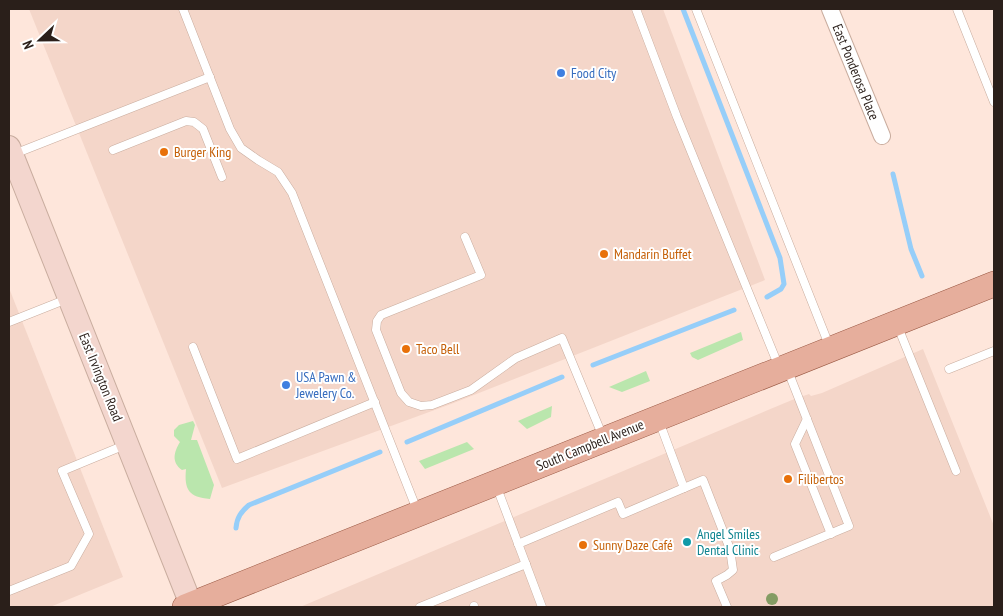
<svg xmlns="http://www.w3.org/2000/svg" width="1003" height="616" font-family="'PT Sans Narrow',sans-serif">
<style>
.built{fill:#f4d6c9}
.green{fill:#bae6ad}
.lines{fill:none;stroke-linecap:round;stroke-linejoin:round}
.stream{stroke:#96cef9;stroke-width:5}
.lane-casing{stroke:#c9ad9f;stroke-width:9}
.street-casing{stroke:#c9ad9f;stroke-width:18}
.secondary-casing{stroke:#c9ad9f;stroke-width:24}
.primary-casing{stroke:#9a5944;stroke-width:26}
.lane{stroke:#fff;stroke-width:8}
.street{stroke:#fff;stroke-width:16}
.secondary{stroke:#f3d6ce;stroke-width:22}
.primary{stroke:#e6ae9c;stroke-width:25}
.tree{fill:#849c63}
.shop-dot{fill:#3f7fe0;stroke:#fff;stroke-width:2}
.food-dot{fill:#e8710a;stroke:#fff;stroke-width:2}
.culture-dot{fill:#0f9aa8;stroke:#fff;stroke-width:2}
.labels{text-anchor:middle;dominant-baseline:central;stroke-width:4;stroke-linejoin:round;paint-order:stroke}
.street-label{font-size:14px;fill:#2a1f1a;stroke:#fff}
.shop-label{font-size:14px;fill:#366cbe;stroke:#fff;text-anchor:start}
.food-label{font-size:14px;fill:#c56008;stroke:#fff;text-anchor:start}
.culture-label{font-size:14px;fill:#0d838f;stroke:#fff;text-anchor:start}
</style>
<rect width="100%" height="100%" fill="#fee6db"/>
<g class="built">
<path d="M29,9H663L765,280L451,404L222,488Z"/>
<path d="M9,288L123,577L50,607H9Z"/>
<path d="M923,349L994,526V607H300L792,400L809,394L811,396L822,393Z"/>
</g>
<g class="green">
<path d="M741,332L743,340L698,360L692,357L690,353Z"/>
<path d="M646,371L650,381L622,392L609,387Z"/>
<path d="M552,406L551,417L527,429L518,421Z"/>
<path d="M193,421L195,425L191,440H197L214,485L210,499C189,497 184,490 186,469L182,470C171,462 174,452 180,442L174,436V430L179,425Z"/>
<path d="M467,442L474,449L425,469L419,461Z"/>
</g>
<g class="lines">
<g class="stream">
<path d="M683,9L780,258L784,284L781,289L767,297"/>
<path d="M893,174L911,249L922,276"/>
<path d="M593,365L734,310"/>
<path d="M407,442L562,377"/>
<path d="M236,528C237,517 241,512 249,505L380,452"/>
</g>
<g class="lane-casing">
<g id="lane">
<path d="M183,9L230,129L241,148L258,160L278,172L292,193L417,510"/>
<path d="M636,9L677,117L779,367"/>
<path d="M696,9L829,345"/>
<path d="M957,9L994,102"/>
<path d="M113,150L186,121L194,122L203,129L222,177"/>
<path d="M14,154L210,77"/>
<path d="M465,237L481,275L381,315L377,321L376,330L401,393L409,402L421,406L432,405L471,390L516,358L562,338L603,437"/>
<path d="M9,322L67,299"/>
<path d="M898,327L956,471"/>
<path d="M193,347L237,459L375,402"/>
<path d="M949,369L994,351"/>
<path d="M807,419L795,444L831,534"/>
<path d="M659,421L684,488L703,480L730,549L733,570L727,575L716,581L727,607"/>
<path d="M496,485L542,607"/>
<path d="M518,544L618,502L623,514L684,488"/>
<path d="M774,557L849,526L788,371"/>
<path d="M9,591L71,566L89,534L62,471L125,445"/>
<path d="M474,606V607"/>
<path d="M420,607L526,564"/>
</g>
</g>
<g class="street-casing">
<path id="street" d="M830,9L882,136"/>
</g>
<g class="secondary-casing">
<path id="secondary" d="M9,147L192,607"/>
</g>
<g class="primary-casing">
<path id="primary" d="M185,607L994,284"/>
</g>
<use href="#lane" class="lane"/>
<use href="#street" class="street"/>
<use href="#secondary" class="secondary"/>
<use href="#primary" class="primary"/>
</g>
<circle class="tree" cx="772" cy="599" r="6"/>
<g class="shop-dot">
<circle cx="561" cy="73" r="5"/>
<circle cx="286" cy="385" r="5"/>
</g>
<g class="food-dot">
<circle cx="164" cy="152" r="5"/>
<circle cx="604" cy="254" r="5"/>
<circle cx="406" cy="349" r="5"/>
<circle cx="788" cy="479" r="5"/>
<circle cx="583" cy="545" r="5"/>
</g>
<circle class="culture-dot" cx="687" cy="542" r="5"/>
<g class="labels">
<g class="street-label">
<text transform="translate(856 72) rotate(68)">East Ponderosa Place</text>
<text transform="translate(101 377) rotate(68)">East Irvington Road</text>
<text transform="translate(590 445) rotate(-22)">South Campbell Avenue</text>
</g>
<g class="shop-label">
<text x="571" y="73">Food City</text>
<text x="296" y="377">USA Pawn &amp;<tspan x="296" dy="16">Jewelery Co.</tspan></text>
</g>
<g class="food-label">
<text x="174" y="152">Burger King</text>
<text x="614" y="254">Mandarin Buffet</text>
<text x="416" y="349">Taco Bell</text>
<text x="798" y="479">Filibertos</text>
<text x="593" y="545">Sunny Daze Café</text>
</g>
<g class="culture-label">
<text x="697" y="534">Angel Smiles<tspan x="697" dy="16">Dental Clinic</tspan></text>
</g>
</g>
<rect width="1003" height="616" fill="none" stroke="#2a1f1a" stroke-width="20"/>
<g transform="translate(40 40) rotate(248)" stroke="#ffffff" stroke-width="4" paint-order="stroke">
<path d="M0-4L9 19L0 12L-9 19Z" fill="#2a1f1a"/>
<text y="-8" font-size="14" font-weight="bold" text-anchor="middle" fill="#2a1f1a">N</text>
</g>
</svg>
